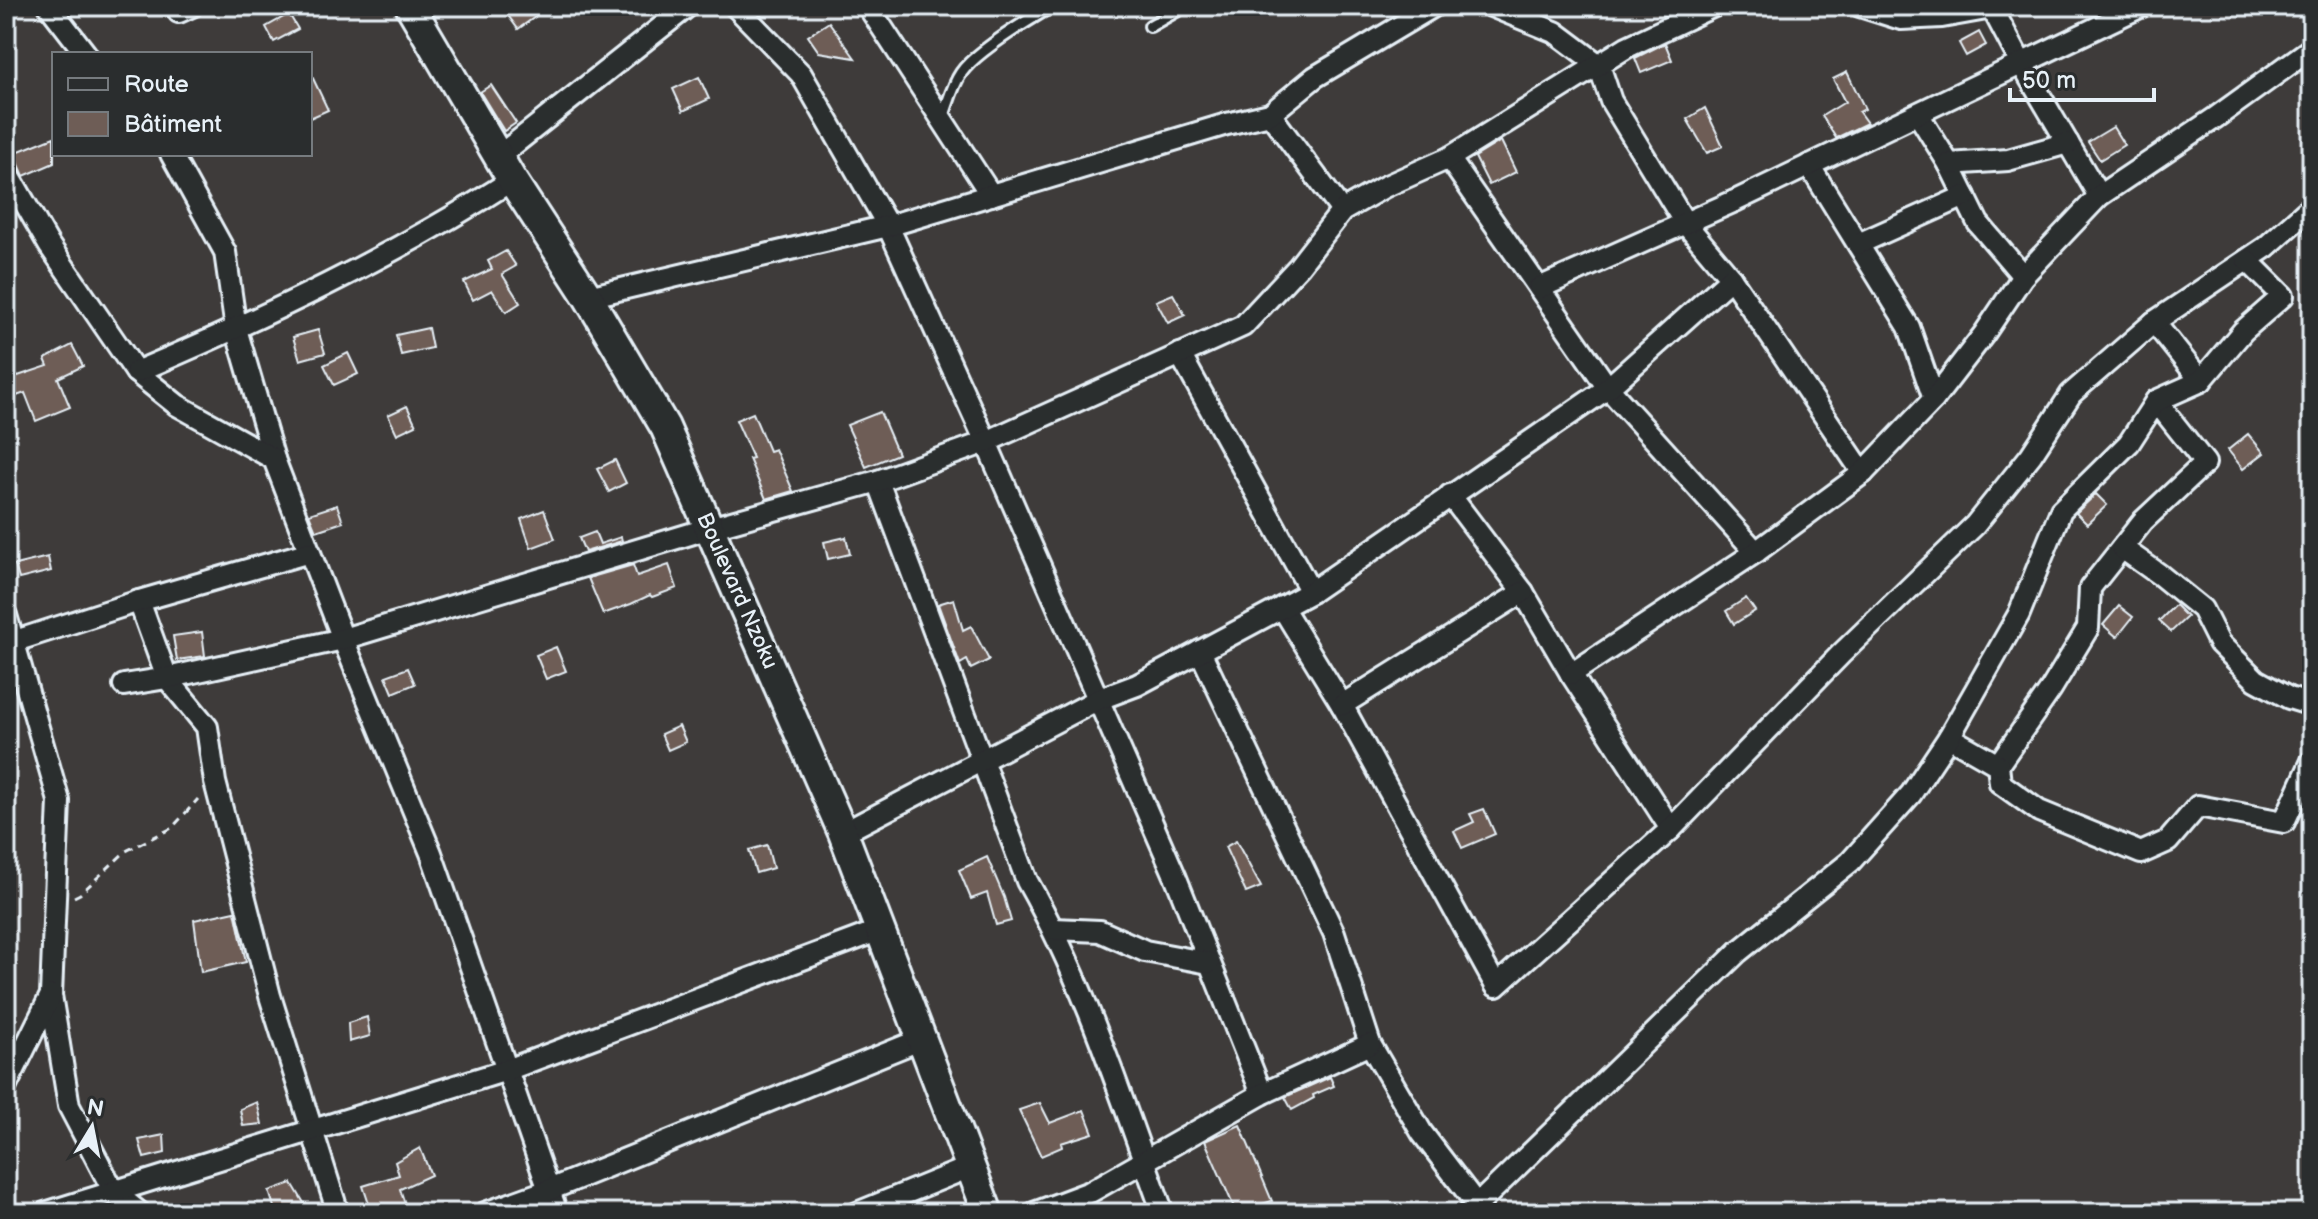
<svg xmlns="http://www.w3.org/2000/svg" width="2318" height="1219" font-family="'Balsamiq Sans',sans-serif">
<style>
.building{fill:#6e5d56;stroke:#e8f1f8;stroke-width:2}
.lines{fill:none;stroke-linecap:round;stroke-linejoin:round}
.lane-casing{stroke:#e8f1f8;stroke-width:16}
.street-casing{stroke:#e8f1f8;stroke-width:26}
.secondary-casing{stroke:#e8f1f8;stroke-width:34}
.path{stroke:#e8f1f8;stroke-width:3;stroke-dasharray:8 6;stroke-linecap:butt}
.lane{stroke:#2a2d2e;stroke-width:10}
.street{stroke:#2a2d2e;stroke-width:20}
.secondary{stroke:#2a2d2e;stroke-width:28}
.labels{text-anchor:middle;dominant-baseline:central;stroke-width:8;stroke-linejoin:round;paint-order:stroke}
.street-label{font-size:22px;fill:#e8f1f8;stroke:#2a2d2e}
</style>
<rect width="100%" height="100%" fill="#3e3b3a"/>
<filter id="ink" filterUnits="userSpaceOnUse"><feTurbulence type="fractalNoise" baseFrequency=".0125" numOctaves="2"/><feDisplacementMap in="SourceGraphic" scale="16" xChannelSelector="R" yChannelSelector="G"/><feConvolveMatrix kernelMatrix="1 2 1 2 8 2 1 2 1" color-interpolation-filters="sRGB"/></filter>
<g filter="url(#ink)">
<g class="building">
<path d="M519,6H527L535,17L518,29L507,14Z"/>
<path d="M289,14L298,29L274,42L266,27Z"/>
<path d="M829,22L855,58L819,52L808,36Z"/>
<path d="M1979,32L1986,45L1966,56L1959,43Z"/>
<path d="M1665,43L1672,60L1641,73L1635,58Z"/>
<path d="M310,72L328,110L310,118Z"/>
<path d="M1847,72L1865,109L1859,112L1867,123L1836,138L1822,116L1845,102L1833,79Z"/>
<path d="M699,77L709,99L683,111L673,89Z"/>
<path d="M491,85L516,123L504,131L480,92Z"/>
<path d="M1705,108L1723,146L1707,153L1687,119Z"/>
<path d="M2113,127L2124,145L2100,160L2088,142Z"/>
<path d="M54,137V163L24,176L14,153Z"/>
<path d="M1501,141L1516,172L1489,185L1475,157Z"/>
<path d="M506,251L516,266L502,274L520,303L506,312L492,290L473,300L464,282L492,269L488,261Z"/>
<path d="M1173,294L1185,315L1168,323L1156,301Z"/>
<path d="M428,328L432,348L401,355L396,335Z"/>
<path d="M318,330L325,353L300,360L293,337Z"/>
<path d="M72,345L83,366L58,378L70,407L36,421L25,393L11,398L6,380L48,366L45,359Z"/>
<path d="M348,353L358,374L334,385L324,365Z"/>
<path d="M407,406L416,425L397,434L388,415Z"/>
<path d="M880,412L898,454L866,467L847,425Z"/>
<path d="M753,413L769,451L775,449L793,491L766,499L749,459L753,458L736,420Z"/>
<path d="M2248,434L2264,453L2243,469L2228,450Z"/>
<path d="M615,460L626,483L609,492L597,469Z"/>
<path d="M2096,494L2107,505L2087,524L2076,513Z"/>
<path d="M337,505L343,522L316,531L309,514Z"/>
<path d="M544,510L555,539L531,548L521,519Z"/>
<path d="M595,532L600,544L621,537L622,541L585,552L579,538Z"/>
<path d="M846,537L850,554L828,559L824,542Z"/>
<path d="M48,557L51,571L19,579L15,565Z"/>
<path d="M633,565L637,576L669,565L677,588L652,597L650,595L631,604L603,614L588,578Z"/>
<path d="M1746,598L1755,611L1734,624L1726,611Z"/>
<path d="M954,599L963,630L971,626L989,660L971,669L967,660L960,664L938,604Z"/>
<path d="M2175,605L2187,617L2171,632L2159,621Z"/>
<path d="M2119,606L2133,617L2117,637L2103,625Z"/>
<path d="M202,632L205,656L177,660L173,636Z"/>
<path d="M556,647L566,671L546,679L536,655Z"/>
<path d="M408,668L415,684L393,693L386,676Z"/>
<path d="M679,726L686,742L668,750L661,734Z"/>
<path d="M1484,809L1495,834L1462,848L1454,831L1474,822L1470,814Z"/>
<path d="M1236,841L1261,887L1246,893L1225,847Z"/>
<path d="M767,845L773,868L756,873L749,850Z"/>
<path d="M987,857L1004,897L1011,921L996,925L987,893L971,899L959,870Z"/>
<path d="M235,911L246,962L201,972L194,920Z"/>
<path d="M367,1017L370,1036L349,1042L348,1023Z"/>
<path d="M1330,1077L1334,1086L1313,1095L1314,1098L1292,1110L1285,1097Z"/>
<path d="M257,1102L262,1124L243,1126L240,1109Z"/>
<path d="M1040,1103L1050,1123L1084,1110L1093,1133L1061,1143L1062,1147L1041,1156L1019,1110Z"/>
<path d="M1240,1125L1272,1201L1236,1212L1205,1141Z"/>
<path d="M164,1135L165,1153L144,1158L139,1140Z"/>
<path d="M420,1148L431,1175L400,1189L405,1204L385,1213H372L363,1186L399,1175L395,1162Z"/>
<path d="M292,1183L310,1213H276L269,1191Z"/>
</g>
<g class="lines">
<g class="lane-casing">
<g id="lane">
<path d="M1150,26L1185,6"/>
<path d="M942,119C948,104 952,86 961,73C975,52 1030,19 1052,6"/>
</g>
</g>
<g class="street-casing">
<g id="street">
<path d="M49,6L86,54"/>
<path d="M735,6L801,74L888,226L986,442L1176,878L1262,1094"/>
<path d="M868,6L991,195"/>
<path d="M1491,6L1555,32L1599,65L1611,101L1685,223L1731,278L1863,473"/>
<path d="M1860,6L1901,19L1942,17L1992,8L2022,65L2099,196"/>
<path d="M179,12L192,6"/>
<path d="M1270,114L1342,211"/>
<path d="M1918,114L1949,164L1978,223L2023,276"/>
<path d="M171,154L225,252L236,329L274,459"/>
<path d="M499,156L688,6"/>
<path d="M1449,158L1608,388L1756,552"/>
<path d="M1949,164L2008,160L2068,143"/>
<path d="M1809,165L1909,327L1934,399"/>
<path d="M6,170L49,245L136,372L177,405L274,459L343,639L431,853L557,1213"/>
<path d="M1858,244L1965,196"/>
<path d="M1539,288L1737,200L2142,6"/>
<path d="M588,297L888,226L1227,124L1270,114L1315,77L1434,6"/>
<path d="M2154,322L2201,381"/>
<path d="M1180,354L1311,592"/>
<path d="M136,372C265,317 394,256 512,180"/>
<path d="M2156,401L2205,463L2143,521L2090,588L2088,628L2051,689L1998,765L2000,783L2039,811L2141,853L2168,841L2198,806L2284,822L2312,761"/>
<path d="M878,481L1027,881C1086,985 1122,1101 1163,1213"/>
<path d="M1450,495L1523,592L1571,674L1671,829"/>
<path d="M2122,548L2160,575L2202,609L2219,643L2256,680L2289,698L2312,705"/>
<path d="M139,601L167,678L207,727L215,782L270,996L338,1213"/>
<path d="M1282,607L1342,705L1496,986L1671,829L1841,654L1975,525L2031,455L2071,394L2154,322L2266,247L2312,206"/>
<path d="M6,615L59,801L51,995L69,1106L114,1192L140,1213"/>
<path d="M6,644L139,601L310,552"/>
<path d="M1200,651L1334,933L1370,1044L1422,1133L1477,1205"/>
<path d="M1571,674L1756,552L1863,473L1934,399L1984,334L2023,276L2099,196L2215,118L2312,48"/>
<path d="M124,685L167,678L343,639L710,528L878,481L986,442L1243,326L1299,266L1342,211L1384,187L1449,158L1627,47L1714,6"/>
<path d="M1342,705L1523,592"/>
<path d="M1949,737L1998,765"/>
<path d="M843,833L1097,700L1137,685L1311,592L1608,388L1731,278"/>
<path d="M1054,929L1100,931L1145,951L1209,963"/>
<path d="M6,1086L51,995"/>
<path d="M45,1213L507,1070L880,930"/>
<path d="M485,1213L549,1190L922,1039"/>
<path d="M857,1213L970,1167"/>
<path d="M1034,1213L1090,1192L1262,1094L1370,1044"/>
<path d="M1469,1213L1738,952L1850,862L1911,794L1949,737L2019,614L2061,510L2129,443L2156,401L2201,381L2243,331L2283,296L2247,260"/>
</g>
</g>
<g class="secondary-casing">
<path id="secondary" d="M410,6L512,180L588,297L665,427L843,833L988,1213"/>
</g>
<path class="path" d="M74,897L80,894L126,851L172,828L198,799"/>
<use href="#lane" class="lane"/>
<use href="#street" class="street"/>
<use href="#secondary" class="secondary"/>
</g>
</g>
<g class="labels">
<g class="street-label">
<text transform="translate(737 591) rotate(66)">Boulevard Nzoku</text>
</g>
</g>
<rect width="2318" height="1219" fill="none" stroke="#2a2d2e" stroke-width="32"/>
<rect x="16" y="16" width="2286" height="1187" fill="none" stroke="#e8f1f8" stroke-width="3" filter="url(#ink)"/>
<rect x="52" y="52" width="260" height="104" fill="#2a2d2e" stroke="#767b7f" stroke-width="2"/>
<rect x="68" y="78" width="40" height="12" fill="#2a2d2e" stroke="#767b7f" stroke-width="2"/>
<text x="124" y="92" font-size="24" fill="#e8f1f8">Route</text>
<rect x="68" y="112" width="40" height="24" fill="#6e5d56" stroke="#767b7f" stroke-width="2"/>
<text x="124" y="132" font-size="24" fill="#e8f1f8">Bâtiment</text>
<g transform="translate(92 1127) rotate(10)" stroke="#2a2d2e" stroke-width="6" paint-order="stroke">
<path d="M0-6L14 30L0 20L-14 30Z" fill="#e8f1f8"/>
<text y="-12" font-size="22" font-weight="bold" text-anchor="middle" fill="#e8f1f8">N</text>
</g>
<path d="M2010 88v12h144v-12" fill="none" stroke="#e8f1f8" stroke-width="4"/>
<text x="2022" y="88" font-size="24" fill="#e8f1f8" stroke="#2a2d2e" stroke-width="6" paint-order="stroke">50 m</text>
</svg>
